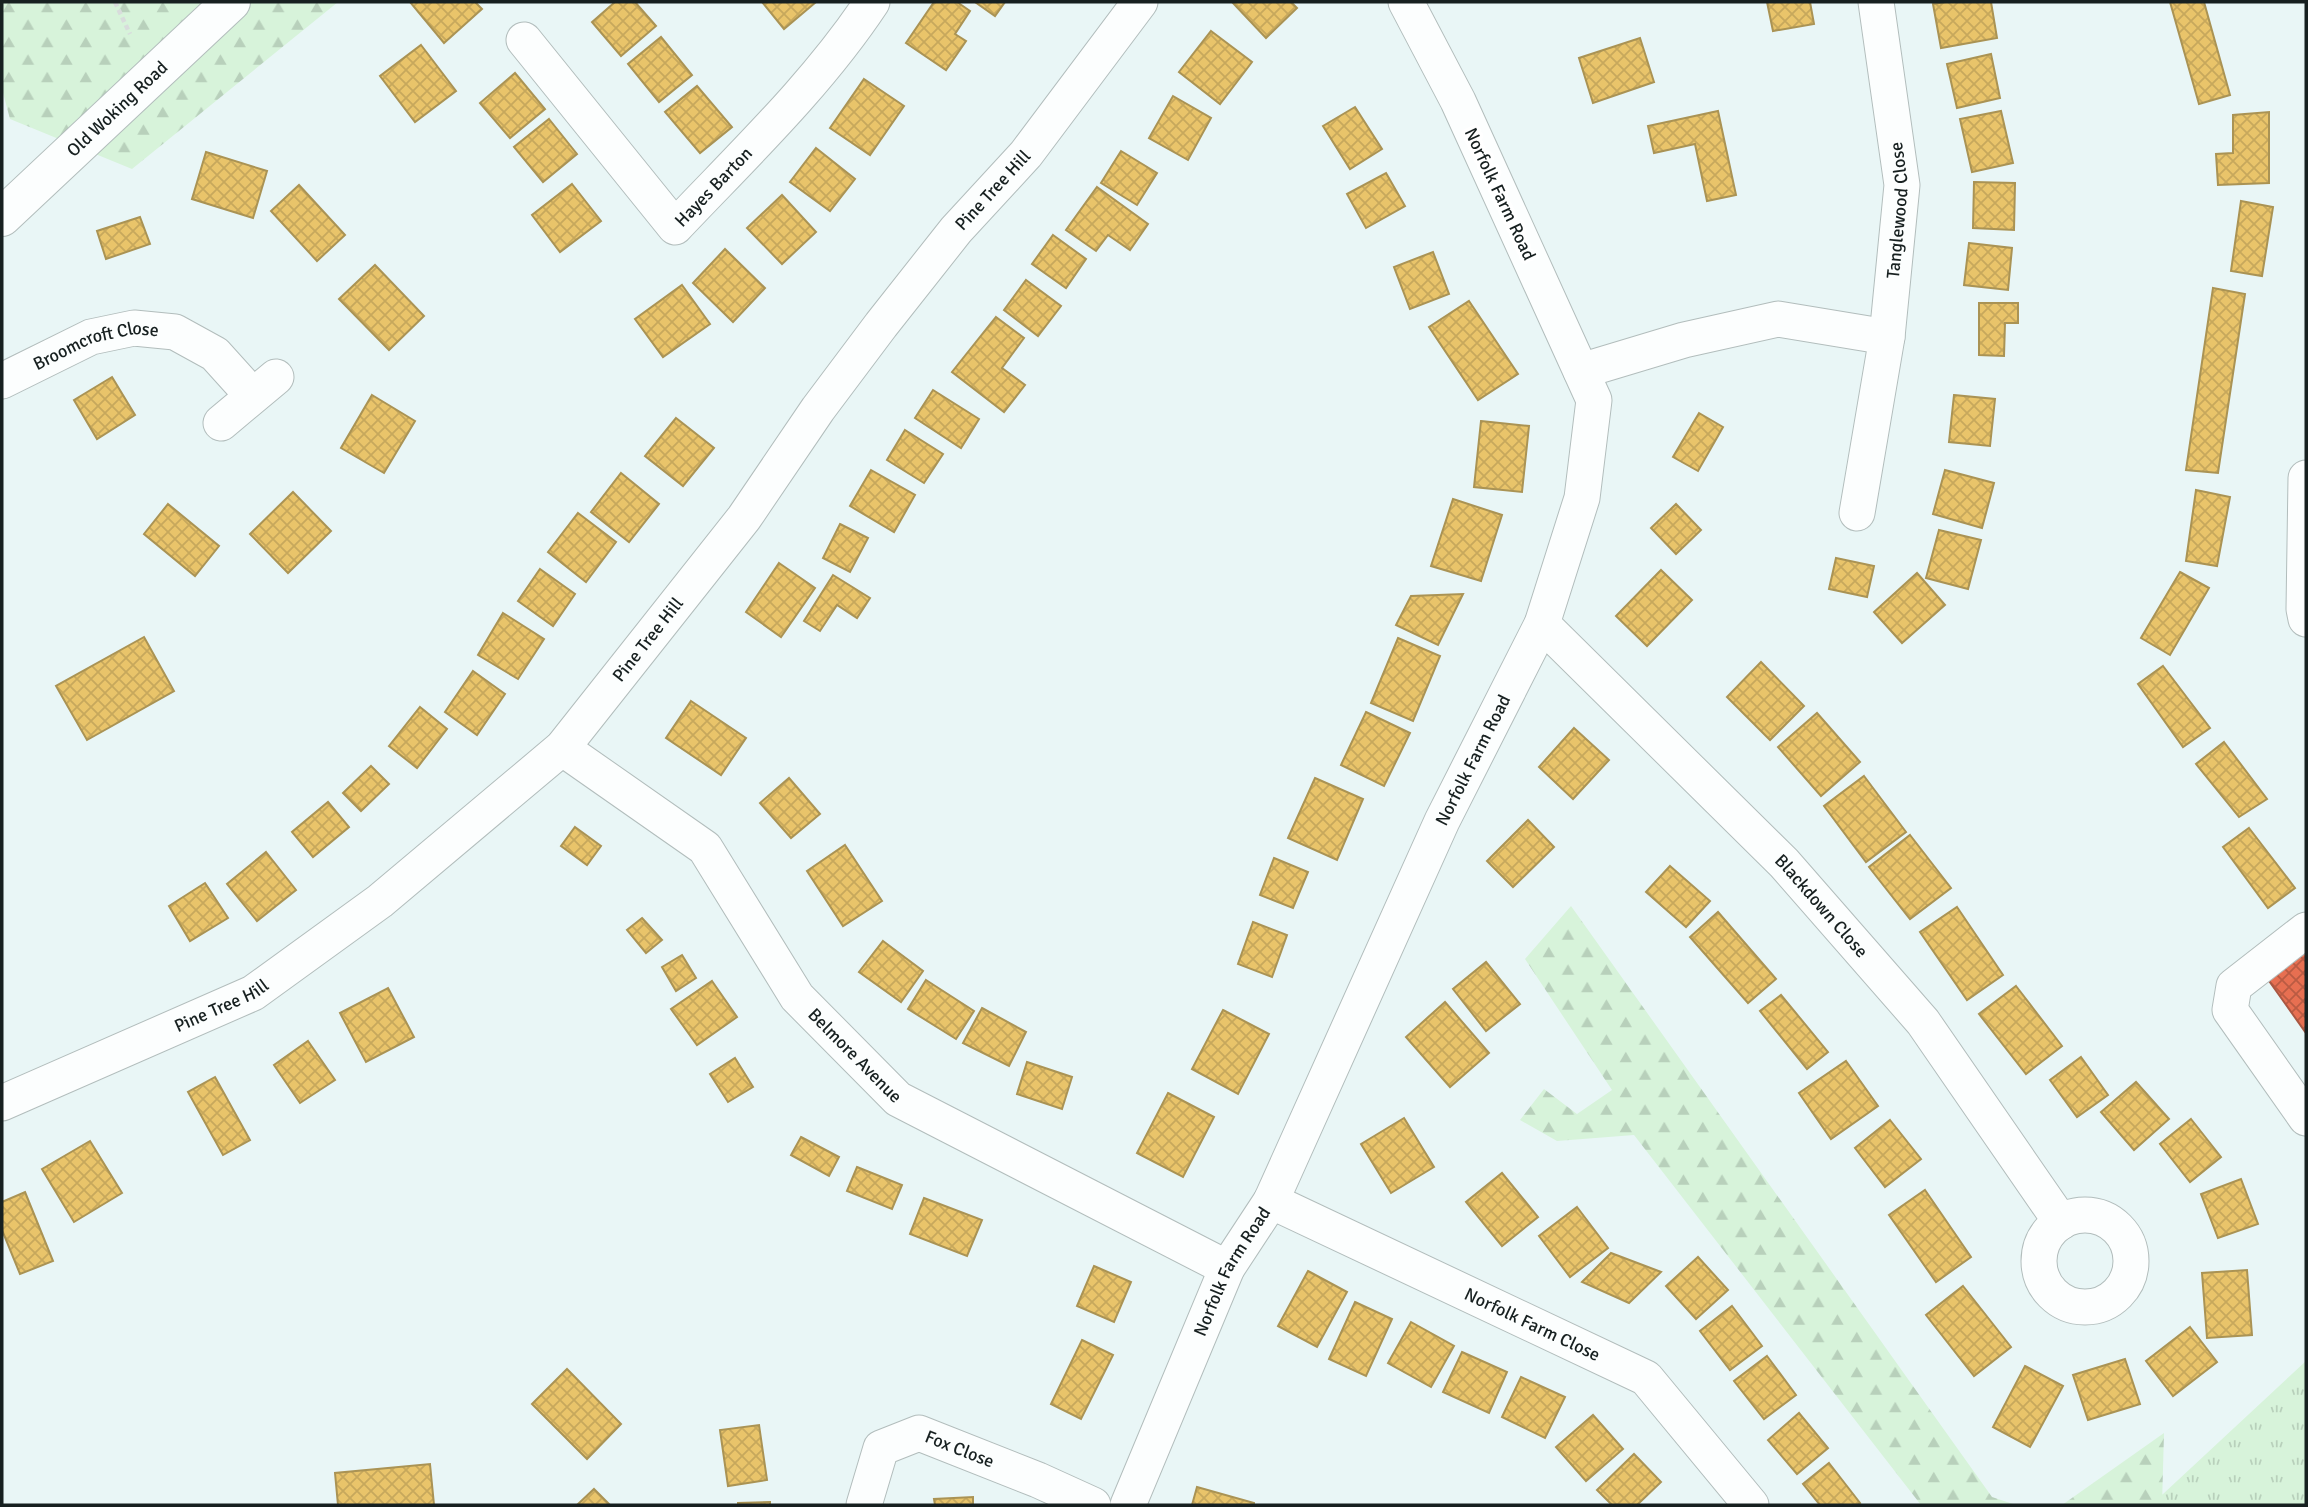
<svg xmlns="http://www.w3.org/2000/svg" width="2308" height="1507" font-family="Signika,sans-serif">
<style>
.grass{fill:url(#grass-tufts)}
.forest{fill:url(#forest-firs)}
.homes{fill:url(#homes-cross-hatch);stroke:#aa9354;stroke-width:2}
.shops{fill:url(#shops-cross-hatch);stroke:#a95742;stroke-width:2}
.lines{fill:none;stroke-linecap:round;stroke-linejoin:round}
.minor-casing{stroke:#b2bdbc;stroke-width:37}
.major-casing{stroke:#b2bdbc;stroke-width:40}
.path{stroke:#d8dcdc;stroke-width:4.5;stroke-dasharray:5 3.5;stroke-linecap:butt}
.minor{stroke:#fcfefe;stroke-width:35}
.major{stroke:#fcfefe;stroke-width:38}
.labels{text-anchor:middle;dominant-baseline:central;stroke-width:7;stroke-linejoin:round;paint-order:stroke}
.street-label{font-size:18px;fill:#172020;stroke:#fff}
</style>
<defs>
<pattern id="grass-tufts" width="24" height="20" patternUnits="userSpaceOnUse" patternTransform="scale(1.75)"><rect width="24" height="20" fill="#d7f3da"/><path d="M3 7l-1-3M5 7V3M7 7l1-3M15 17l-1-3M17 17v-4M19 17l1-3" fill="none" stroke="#b8d0bb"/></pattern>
<pattern id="forest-firs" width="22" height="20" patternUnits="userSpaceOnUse" patternTransform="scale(1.75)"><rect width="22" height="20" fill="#d7f3da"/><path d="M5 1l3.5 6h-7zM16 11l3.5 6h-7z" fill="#b8d0bb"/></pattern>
<pattern id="homes-cross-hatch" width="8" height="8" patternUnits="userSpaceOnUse" patternTransform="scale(1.75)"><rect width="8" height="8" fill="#e9c46a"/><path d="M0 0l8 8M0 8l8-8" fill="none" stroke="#c7a85c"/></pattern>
<pattern id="shops-cross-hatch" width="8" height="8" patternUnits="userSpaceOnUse" patternTransform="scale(1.75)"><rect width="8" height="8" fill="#e76f51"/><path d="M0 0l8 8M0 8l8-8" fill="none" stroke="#ba5b43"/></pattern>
</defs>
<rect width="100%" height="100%" fill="#e9f6f6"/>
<path class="grass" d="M2306,1361V1505H2146L2163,1494Z"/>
<g class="forest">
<path d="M2,2H338L132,169L10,119L2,89Z"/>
<path d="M1571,906L1992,1497L2016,1505H1921L1634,1135L1557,1141L1520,1120L1544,1089L1577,1114L1612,1090L1525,959Z"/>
<path d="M2164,1433L2162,1505H2062Z"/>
</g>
<g class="homes">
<path d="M410,2H475L482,9L444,43Z"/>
<path d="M615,2H635L656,26L621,56L592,22Z"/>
<path d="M762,2H816L784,29Z"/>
<path d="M934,2H957L970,11L955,34L966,41L946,70L906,43Z"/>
<path d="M975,2H1005L995,16Z"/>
<path d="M1232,2H1291L1297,8L1266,38Z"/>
<path d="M1767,2H1810L1814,24L1773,31Z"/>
<path d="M1946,2H1991L1997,38L1941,48L1933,4Z"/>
<path d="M2170,2H2204L2230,95L2199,104Z"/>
<path d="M1211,31L1252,62L1220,104L1179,72Z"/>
<path d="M661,37L692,75L659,102L628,64Z"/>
<path d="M1640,38L1654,82L1593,103L1579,58Z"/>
<path d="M421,45L456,91L415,122L380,76Z"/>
<path d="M1991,54L2000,98L1957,108L1947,64Z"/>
<path d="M515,73L545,109L510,138L480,103Z"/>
<path d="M864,79L904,106L870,155L830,128Z"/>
<path d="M697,86L732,127L700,153L665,112Z"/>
<path d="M1173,96L1211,118L1188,160L1149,138Z"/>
<path d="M1355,107L1382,149L1350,169L1323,126Z"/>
<path d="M1718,111L1736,195L1707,201L1695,144L1654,153L1648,126Z"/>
<path d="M2001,111L2013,163L1972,172L1960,119Z"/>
<path d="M2269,112V183L2218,185L2216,154L2233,153V115Z"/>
<path d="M549,119L577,154L543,182L514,147Z"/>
<path d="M816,148L855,179L830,211L790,182Z"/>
<path d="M1121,151L1157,173L1137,205L1101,183Z"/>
<path d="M206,152L267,171L253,218L192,199Z"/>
<path d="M1386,173L1405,206L1366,228L1347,194Z"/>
<path d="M1974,182L2015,183L2014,230L1973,228Z"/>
<path d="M572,184L601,221L560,252L532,215Z"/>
<path d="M299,185L345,235L317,261L271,211Z"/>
<path d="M1097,187L1148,224L1130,250L1108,235L1096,251L1066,230Z"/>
<path d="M782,195L816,232L782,264L747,228Z"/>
<path d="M2241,201L2273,207L2262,276L2231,271Z"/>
<path d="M140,217L150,244L106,259L97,231Z"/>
<path d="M1053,235L1086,259L1066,288L1032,264Z"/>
<path d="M1969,243L2012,248L2008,290L1964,285Z"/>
<path d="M725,249L765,288L733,322L693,283Z"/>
<path d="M1433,252L1449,294L1410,309L1394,267Z"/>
<path d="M375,265L424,316L389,350L339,299Z"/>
<path d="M1026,280L1061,306L1038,336L1004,310Z"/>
<path d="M682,285L710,324L663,357L635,319Z"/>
<path d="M2213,288L2245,294L2218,473L2186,470Z"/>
<path d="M1469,301L1518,374L1478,400L1429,327Z"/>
<path d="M1979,303H2018V323H2005L2004,356L1979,355Z"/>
<path d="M996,317L1024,338L1002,368L1025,385L1004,412L952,372Z"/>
<path d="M112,377L135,415L97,439L74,400Z"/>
<path d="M933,390L979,419L961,448L915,418Z"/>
<path d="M372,395L415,421L384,473L341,448Z"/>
<path d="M1954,395L1995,399L1990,446L1949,442Z"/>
<path d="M1699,413L1723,427L1698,471L1673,457Z"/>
<path d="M676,418L714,448L683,486L645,456Z"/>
<path d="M1481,421L1529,426L1522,492L1474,487Z"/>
<path d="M905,430L943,454L924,483L887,460Z"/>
<path d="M871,470L915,495L894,532L850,506Z"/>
<path d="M1945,470L1994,483L1982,528L1933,514Z"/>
<path d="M621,473L659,504L629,542L591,512Z"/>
<path d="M2196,490L2230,497L2217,566L2186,561Z"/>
<path d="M293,492L331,531L288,573L250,534Z"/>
<path d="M1453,499L1502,515L1481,581L1431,566Z"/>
<path d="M168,504L219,546L195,576L144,534Z"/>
<path d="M1676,504L1701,530L1676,554L1651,528Z"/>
<path d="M578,513L616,542L586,582L548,552Z"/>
<path d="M840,524L868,538L850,572L823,558Z"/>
<path d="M1939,530L1981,540L1968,589L1926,578Z"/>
<path d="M1836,558L1874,566L1867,597L1829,589Z"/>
<path d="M779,563L815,588L781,637L746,612Z"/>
<path d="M540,569L575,594L553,626L518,601Z"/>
<path d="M1661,570L1692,600L1647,646L1616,616Z"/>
<path d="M2180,572L2209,588L2170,655L2141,638Z"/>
<path d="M1917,573L1945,605L1902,643L1874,612Z"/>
<path d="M833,575L870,598L857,618L837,605L820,631L804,621Z"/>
<path d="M1463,594L1438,645L1396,625L1411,596Z"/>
<path d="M503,613L544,639L518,679L478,655Z"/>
<path d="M144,637L174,691L87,740L56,686Z"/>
<path d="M1398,638L1440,656L1413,721L1371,703Z"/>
<path d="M1761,662L1804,706L1770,740L1727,697Z"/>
<path d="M2163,666L2210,728L2183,747L2138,684Z"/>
<path d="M473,671L505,694L477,735L445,712Z"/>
<path d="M691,701L746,738L721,775L666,738Z"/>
<path d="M420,707L447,729L417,768L389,746Z"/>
<path d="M1366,712L1410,733L1384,786L1341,765Z"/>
<path d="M1817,713L1860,762L1821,796L1778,747Z"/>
<path d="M1574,728L1609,760L1573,799L1539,767Z"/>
<path d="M2224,742L2267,799L2239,817L2196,764Z"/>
<path d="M371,766L389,784L361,811L343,793Z"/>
<path d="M1864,776L1906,832L1866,862L1824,806Z"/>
<path d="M789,778L820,814L791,838L760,803Z"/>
<path d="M1315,778L1363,799L1337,860L1288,838Z"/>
<path d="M328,802L349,827L313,857L292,832Z"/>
<path d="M1528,820L1554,847L1513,887L1487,861Z"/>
<path d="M575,827L601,846L587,865L561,846Z"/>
<path d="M2249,828L2295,888L2268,908L2223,847Z"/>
<path d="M1910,835L1951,888L1910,919L1869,867Z"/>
<path d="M845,845L882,901L843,926L807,871Z"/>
<path d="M266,852L296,890L257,921L227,884Z"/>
<path d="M1274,858L1308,872L1293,908L1260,895Z"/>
<path d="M1670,866L1710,901L1686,927L1646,892Z"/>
<path d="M205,883L228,918L190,941L169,906Z"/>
<path d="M1957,907L2003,975L1967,1000L1920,932Z"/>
<path d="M1718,912L1776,979L1748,1003L1690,937Z"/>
<path d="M642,918L662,940L646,953L627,930Z"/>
<path d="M1253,922L1287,935L1272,977L1238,964Z"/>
<path d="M883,941L923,971L901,1002L859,972Z"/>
<path d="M682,955L696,978L676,991L662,967Z"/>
<path d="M1486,962L1520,1004L1486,1031L1453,989Z"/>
<path d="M926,980L974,1011L956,1039L908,1009Z"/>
<path d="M712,981L737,1017L697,1045L671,1009Z"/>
<path d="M2016,986L2062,1046L2026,1074L1979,1014Z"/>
<path d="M388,988L414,1037L366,1062L340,1013Z"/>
<path d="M1781,995L1828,1052L1807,1069L1760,1011Z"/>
<path d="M1445,1002L1489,1053L1450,1087L1406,1037Z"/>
<path d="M982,1008L1026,1032L1009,1066L963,1043Z"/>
<path d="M1223,1010L1269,1034L1238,1094L1192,1069Z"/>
<path d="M308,1041L335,1080L300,1103L274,1065Z"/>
<path d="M2081,1057L2108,1095L2077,1117L2050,1080Z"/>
<path d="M735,1058L753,1087L728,1102L710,1074Z"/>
<path d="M1846,1061L1878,1106L1831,1139L1799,1093Z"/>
<path d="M1027,1062L1072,1077L1062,1109L1017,1094Z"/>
<path d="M215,1077L250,1140L223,1155L188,1092Z"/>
<path d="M2136,1082L2169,1119L2134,1150L2101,1112Z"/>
<path d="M1168,1093L1214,1117L1183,1177L1137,1153Z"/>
<path d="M1404,1118L1434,1167L1391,1193L1361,1144Z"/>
<path d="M2191,1119L2221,1157L2190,1182L2160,1144Z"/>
<path d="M1890,1120L1921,1159L1885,1187L1855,1148Z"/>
<path d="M801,1137L839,1157L829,1176L791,1155Z"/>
<path d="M90,1141L122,1193L74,1222L42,1169Z"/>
<path d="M857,1167L902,1185L892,1209L847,1191Z"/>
<path d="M1502,1173L1538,1217L1502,1246L1466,1202Z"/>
<path d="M2241,1179L2258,1224L2218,1238L2201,1194Z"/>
<path d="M1925,1190L1971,1257L1936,1282L1889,1215Z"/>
<path d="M25,1192L53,1261L20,1274L2,1230V1202Z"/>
<path d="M924,1198L982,1220L967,1256L910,1234Z"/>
<path d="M1577,1207L1608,1248L1570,1277L1539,1236Z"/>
<path d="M1611,1253L1661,1272L1629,1303L1582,1282Z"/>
<path d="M1698,1257L1728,1290L1696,1319L1666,1286Z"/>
<path d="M1094,1266L1131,1282L1114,1322L1077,1306Z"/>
<path d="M2247,1270L2252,1335L2207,1338L2202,1273Z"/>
<path d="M1308,1271L1347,1292L1317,1347L1278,1326Z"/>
<path d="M1963,1286L2011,1347L1974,1376L1926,1315Z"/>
<path d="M1355,1302L1392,1319L1366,1376L1329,1359Z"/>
<path d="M1732,1306L1762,1346L1730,1370L1700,1331Z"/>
<path d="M1411,1322L1454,1346L1431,1387L1388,1363Z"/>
<path d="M2190,1327L2217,1362L2173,1396L2146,1361Z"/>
<path d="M1082,1340L1113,1355L1081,1419L1051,1404Z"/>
<path d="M1462,1352L1507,1372L1489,1413L1443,1392Z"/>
<path d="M1767,1356L1796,1395L1764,1419L1734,1381Z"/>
<path d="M2125,1359L2140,1404L2088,1420L2073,1375Z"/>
<path d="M2025,1366L2063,1386L2030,1447L1993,1427Z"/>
<path d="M567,1369L621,1424L587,1459L532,1404Z"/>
<path d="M1521,1377L1565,1397L1545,1438L1502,1417Z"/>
<path d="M1799,1413L1828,1448L1797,1474L1768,1440Z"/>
<path d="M1593,1415L1623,1449L1586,1481L1556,1447Z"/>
<path d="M759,1425L767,1480L728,1486L720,1430Z"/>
<path d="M1634,1454L1661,1482L1637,1505H1612L1597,1490Z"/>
<path d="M1829,1463L1860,1503L1857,1505H1820L1803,1484Z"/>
<path d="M430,1464L434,1505H338L335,1473Z"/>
<path d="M1197,1487L1254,1503V1505H1192Z"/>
<path d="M594,1489L610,1505H577Z"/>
<path d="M973,1497V1505H935L934,1499Z"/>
<path d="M770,1502V1505H738V1503Z"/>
</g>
<path class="shops" d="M2306,940V1033L2262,971Z"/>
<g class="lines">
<g class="minor-casing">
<g id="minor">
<path id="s1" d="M524,40L675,227C743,155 817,85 872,2"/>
<path d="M1581,371L1684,340L1778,319L1887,337"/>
<path id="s2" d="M2,381L91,337L134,328L175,332L215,354L252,395"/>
<path d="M221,423L276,377"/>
<path d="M2306,478L2304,609L2306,619"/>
<path id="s3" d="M1857,513L1887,337L1902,185L1876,2"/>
<path id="s4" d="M1542,624L1784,863L1923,1022L2061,1222"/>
<path id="s5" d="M562,748L705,848L797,997L898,1099L1227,1268"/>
<path d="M2306,930L2234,986L2230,1010L2306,1118"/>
<path id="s6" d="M2,1103L253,993L380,901L562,748L744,518L818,409L881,325L956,230L1026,154L1140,2"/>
<path id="s7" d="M1271,1201L1646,1378L1751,1505"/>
<circle cx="2085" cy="1261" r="46"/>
<path id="s8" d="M864,1505L881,1448L919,1433L1038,1480L1093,1505"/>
<path id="s9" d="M1128,1505L1227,1268L1271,1201L1442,821L1542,624L1582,498L1594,400L1458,101L1406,2"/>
</g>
</g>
<g class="major-casing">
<g id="major">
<path id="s10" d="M2,217L231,2"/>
</g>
</g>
<path class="path" d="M115,2L130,34"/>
<use href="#minor" class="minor"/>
<use href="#major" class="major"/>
</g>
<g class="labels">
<g class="street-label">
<text stroke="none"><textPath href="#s10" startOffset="158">Old Woking Road</textPath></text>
<text stroke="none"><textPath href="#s1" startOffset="296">Hayes Barton</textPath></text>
<text stroke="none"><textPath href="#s6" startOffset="1374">Pine Tree Hill</textPath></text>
<text transform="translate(1500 194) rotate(65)">Norfolk Farm Road</text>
<text stroke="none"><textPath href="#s3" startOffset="306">Tanglewood Close</textPath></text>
<text stroke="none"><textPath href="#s2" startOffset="102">Broomcroft Close</textPath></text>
<text stroke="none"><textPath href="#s6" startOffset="807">Pine Tree Hill</textPath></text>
<text stroke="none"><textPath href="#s9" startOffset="822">Norfolk Farm Road</textPath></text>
<text stroke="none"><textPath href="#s4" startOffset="397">Blackdown Close</textPath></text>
<text stroke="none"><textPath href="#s6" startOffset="240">Pine Tree Hill</textPath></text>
<text stroke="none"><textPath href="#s5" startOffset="432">Belmore Avenue</textPath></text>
<text stroke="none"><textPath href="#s9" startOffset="256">Norfolk Farm Road</textPath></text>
<text stroke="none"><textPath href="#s7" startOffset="289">Norfolk Farm Close</textPath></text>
<text stroke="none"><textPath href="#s8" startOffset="144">Fox Close</textPath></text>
</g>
</g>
<rect width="2308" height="1507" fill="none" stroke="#172020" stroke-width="7"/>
</svg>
